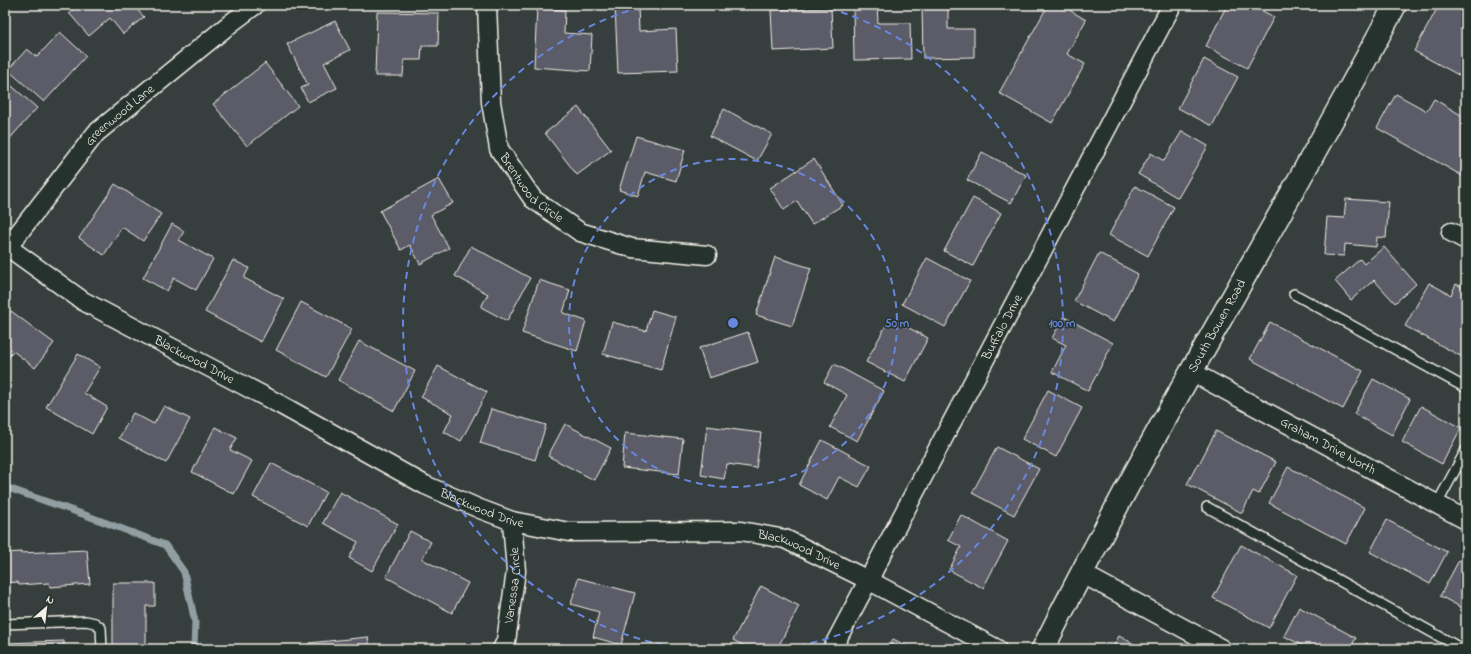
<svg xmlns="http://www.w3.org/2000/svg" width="1471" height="654" font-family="'Indie Flower',sans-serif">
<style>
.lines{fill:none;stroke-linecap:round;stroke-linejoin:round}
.stream{stroke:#919fa2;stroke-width:7}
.building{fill:#5b5b67;stroke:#f4f1e8}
.lane-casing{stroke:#f4f1e8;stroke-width:12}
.street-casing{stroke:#f4f1e8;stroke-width:21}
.secondary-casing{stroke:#f4f1e8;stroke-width:25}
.lane{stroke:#26332d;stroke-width:9}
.street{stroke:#26332d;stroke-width:18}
.secondary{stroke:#26332d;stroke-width:22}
.ring{fill:none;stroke:#6887de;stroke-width:2;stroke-dasharray:7 5}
.labels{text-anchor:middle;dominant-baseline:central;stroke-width:3;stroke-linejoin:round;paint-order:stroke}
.street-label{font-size:13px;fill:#f4f1e8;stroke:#26332d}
.centre{fill:#6887de;stroke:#26332d;stroke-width:2}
.ring-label{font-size:12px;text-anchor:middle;font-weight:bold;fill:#6887de;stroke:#26332d;stroke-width:3;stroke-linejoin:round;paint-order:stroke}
</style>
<rect width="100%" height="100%" fill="#363f3e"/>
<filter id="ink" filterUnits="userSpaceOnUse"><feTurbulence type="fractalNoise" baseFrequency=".025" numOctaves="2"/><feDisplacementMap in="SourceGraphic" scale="8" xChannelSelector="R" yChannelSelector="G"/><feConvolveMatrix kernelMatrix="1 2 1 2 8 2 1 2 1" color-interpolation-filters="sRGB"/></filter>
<g filter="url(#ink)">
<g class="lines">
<path class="stream" d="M5,487L88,516L165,545L184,572L195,622L194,649"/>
</g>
<g class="building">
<path d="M78,5H133L144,17L123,34L110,18L89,36L69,13Z"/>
<path d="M853,5H877L878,23H910L911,59L854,60Z"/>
<path d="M922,5H948V29H974V57L923,58Z"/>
<path d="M1048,5H1061L1086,20L1067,54L1085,64L1052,123L999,93Z"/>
<path d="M1227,5H1251L1274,17L1247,68L1206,46Z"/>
<path d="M1439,5H1466V79L1414,51Z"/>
<path d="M638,6L639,31L676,29L678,71L618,73L615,7Z"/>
<path d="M537,8L565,10L564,33L592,35L590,71L534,67Z"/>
<path d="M831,8L833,48L773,51L771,10Z"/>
<path d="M377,12L439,13L438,46H422L421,60H404L403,76H375Z"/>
<path d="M335,21L350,50L324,63L337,88L308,102L301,88L308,85L287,44Z"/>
<path d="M60,32L86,56L44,102L8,70L27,49L37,57Z"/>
<path d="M1204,59L1238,77L1212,126L1178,108Z"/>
<path d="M265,63L298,106L247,146L213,104Z"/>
<path d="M5,80L37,108L5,144Z"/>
<path d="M1396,94L1427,111L1434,99L1466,118V178L1377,128Z"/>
<path d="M578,107L611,150L577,175L545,133Z"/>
<path d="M724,109L772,134L757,161L710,136Z"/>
<path d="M1182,131L1208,146L1178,198L1138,174L1151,153L1164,161Z"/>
<path d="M636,136L685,150L676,181L645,172L638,196L619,190Z"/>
<path d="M982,152L1026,175L1011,203L967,180Z"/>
<path d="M814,159L843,205L812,224L797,201L784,210L770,188Z"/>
<path d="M439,179L453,203L431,215L449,248L420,264L410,245L401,250L380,211Z"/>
<path d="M115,184L161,214L143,241L122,227L104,255L79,238Z"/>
<path d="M1135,186L1174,207L1148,256L1109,235Z"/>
<path d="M973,198L1001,213L973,266L944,251Z"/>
<path d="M1346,199L1389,202L1386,238L1377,237L1376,247L1345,244L1344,256L1324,255L1327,217L1344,218Z"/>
<path d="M172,224L184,231L179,240L213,259L196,290L174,278L167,291L143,278Z"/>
<path d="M471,246L530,278L507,321L481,307L488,294L455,276Z"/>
<path d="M1384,247L1416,284L1395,303L1374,280L1351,300L1335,281L1360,259L1364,264Z"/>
<path d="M1099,253L1138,274L1113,322L1074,301Z"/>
<path d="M775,257L811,268L792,326L756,315Z"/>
<path d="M927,258L970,281L945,327L902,304Z"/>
<path d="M233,260L249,268L244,278L284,299L261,342L205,312Z"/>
<path d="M539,280L570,290L563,313L586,321L577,351L522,333Z"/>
<path d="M1429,283L1451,295L1456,284L1466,289V359L1405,326Z"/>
<path d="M301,302L352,329L326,377L276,350Z"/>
<path d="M652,310L676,317L661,370L603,354L612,322L646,331Z"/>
<path d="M11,311L54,343L35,368L13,351L5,362V319Z"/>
<path d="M1064,317L1113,343L1088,391L1052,372L1066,345L1052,338Z"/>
<path d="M890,318L928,338L905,382L866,362Z"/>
<path d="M1270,322L1363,371L1343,409L1250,359Z"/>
<path d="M748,332L758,362L709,378L699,348Z"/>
<path d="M359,341L415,371L394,411L338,380Z"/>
<path d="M78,354L100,367L84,393L107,407L92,434L46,407Z"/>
<path d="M834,364L884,391L857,441L830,427L847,395L824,382Z"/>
<path d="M438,366L487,392L461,441L444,432L453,414L421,397Z"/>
<path d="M1373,379L1410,399L1392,435L1354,414Z"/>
<path d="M1048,390L1082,408L1056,457L1022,439Z"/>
<path d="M164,406L190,419L166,463L119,438L133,413L154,424Z"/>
<path d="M1421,406L1461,428L1442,464L1402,442Z"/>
<path d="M491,409L546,425L535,460L480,443Z"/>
<path d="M565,424L611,448L594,480L548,456Z"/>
<path d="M707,426L761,433L756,468L727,464L724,479L701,475Z"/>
<path d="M215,427L237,438L230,450L252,461L234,494L192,472Z"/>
<path d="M1216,431L1276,462L1259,494L1253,491L1242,513L1187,484L1198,463L1199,464Z"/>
<path d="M625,433L683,439L679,474L622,468Z"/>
<path d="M822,440L871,466L859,487L839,477L827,500L799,485Z"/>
<path d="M997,447L1039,469L1014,515L972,493Z"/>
<path d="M271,463L326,492L308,526L253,497Z"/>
<path d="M1288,467L1365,508L1346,544L1269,503Z"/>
<path d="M340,492L398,524L372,571L349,558L358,542L323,523Z"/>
<path d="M961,515L1008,541L983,588L949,570L961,547L948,540Z"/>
<path d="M1387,520L1447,552L1430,584L1370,552Z"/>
<path d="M410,531L431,542L422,559L468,583L452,613L386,577Z"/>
<path d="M1241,545L1297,575L1269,628L1213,598Z"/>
<path d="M87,550L90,584L50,587L49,583L19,585L18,582L5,583V553L21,552L20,553Z"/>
<path d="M1459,560L1466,564V610L1440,596Z"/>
<path d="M578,578L635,593L621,645L593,637L599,612L571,604Z"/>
<path d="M113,583H155V606H146V649H113Z"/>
<path d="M761,586L799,606L777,649H750L733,640Z"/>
<path d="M1299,607L1356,638L1350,649H1309L1284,636Z"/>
<path d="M1119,636L1144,649H1112Z"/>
<path d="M368,637L370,649H310L309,643Z"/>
<path d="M893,639L913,649H888Z"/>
<path d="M64,641V649H5V643Z"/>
<path d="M1366,643L1377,649H1363Z"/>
</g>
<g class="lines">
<g class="lane-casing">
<g id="lane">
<path d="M1294,294L1466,388"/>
<path d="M1437,504L1466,450"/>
<path d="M1207,507L1462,649"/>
<path d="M5,624L86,621L95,623L101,628L102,649"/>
</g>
</g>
<g class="street-casing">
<g id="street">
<path id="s1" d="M487,5L491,102L499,149L533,199L580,232L632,248L707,255"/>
<path d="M1451,232L1466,240"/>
<path id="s2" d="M5,245L83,301L281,405L425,485L480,509L512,521L569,532L741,531L785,539L868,580L997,649"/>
<path id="s3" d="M7,248L96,133L231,23L255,5"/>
<path id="s4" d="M1190,371L1466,520"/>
<path d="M1081,573L1222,649"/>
<path id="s5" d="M502,649L506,641L516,571L512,521"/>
<path id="s6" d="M832,649L1172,5"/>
</g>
</g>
<g class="secondary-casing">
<g id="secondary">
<path id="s7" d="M1043,649C1152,430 1280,221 1395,5"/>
</g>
</g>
<use href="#lane" class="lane"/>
<use href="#street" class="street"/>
<use href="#secondary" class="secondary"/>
</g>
</g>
<g class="ring">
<circle cx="733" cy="323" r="164"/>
<path d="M687 649A329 329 0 0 1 648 5M818 5A329 329 0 0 1 779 649"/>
</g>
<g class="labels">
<g class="street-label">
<text stroke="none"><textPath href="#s3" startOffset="175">Greenwood Lane</textPath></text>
<text stroke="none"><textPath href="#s1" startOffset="196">Brentwood Circle</textPath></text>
<text stroke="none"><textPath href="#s7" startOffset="367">South Bowen Road</textPath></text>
<text stroke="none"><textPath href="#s6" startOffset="364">Buffalo Drive</textPath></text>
<text stroke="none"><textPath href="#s2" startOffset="222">Blackwood Drive</textPath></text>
<text stroke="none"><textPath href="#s4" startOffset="157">Graham Drive North</textPath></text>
<text stroke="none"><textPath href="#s2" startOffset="546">Blackwood Drive</textPath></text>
<text stroke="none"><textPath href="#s2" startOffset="870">Blackwood Drive</textPath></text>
<text stroke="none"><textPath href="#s5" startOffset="65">Vanessa Circle</textPath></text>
</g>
</g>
<circle cx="733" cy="323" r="6" class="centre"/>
<g class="ring-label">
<text x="897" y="327">50 m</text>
<text x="1062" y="327">100 m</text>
</g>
<rect width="1471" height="654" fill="none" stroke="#26332d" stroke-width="20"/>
<rect x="10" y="10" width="1451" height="634" fill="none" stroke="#f4f1e8" stroke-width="1.5" filter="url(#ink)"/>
<g transform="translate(46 608) rotate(28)" stroke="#26332d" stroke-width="3" paint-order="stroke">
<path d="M0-3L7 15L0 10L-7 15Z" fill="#f4f1e8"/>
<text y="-6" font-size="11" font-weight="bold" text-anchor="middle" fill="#f4f1e8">N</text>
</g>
</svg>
